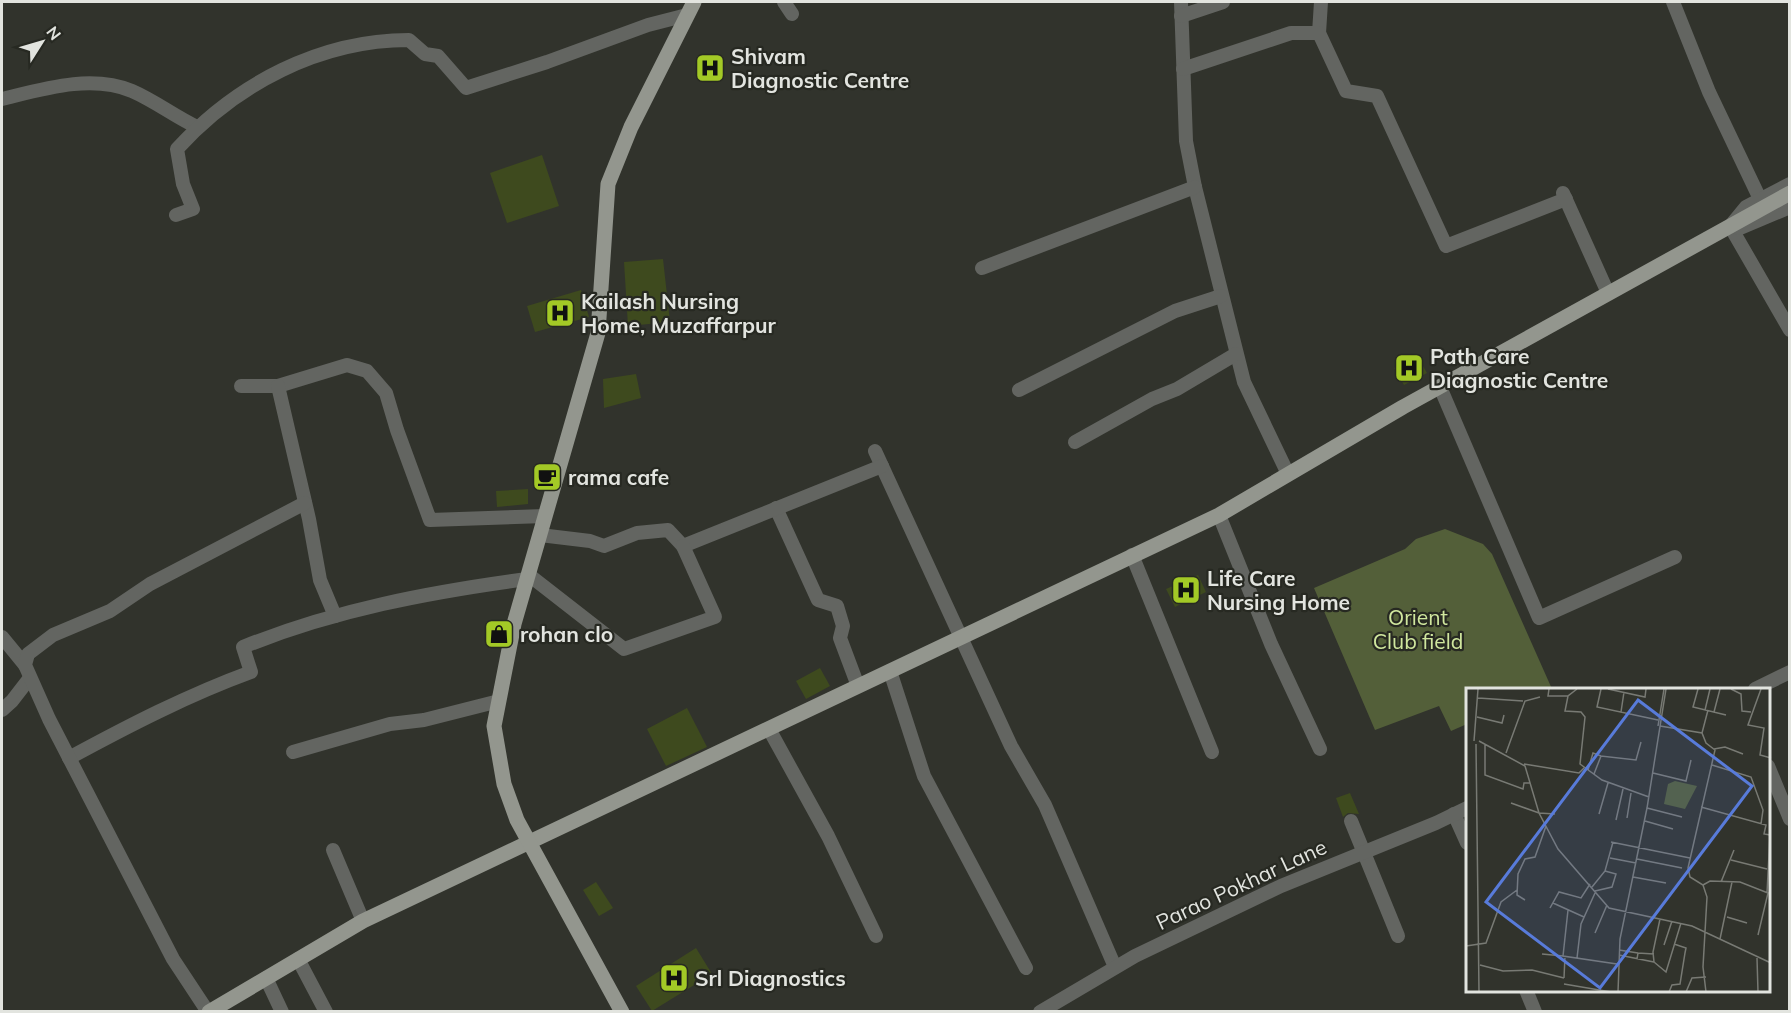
<svg xmlns="http://www.w3.org/2000/svg" width="1791" height="1013" font-family="Mulish,sans-serif">
<style>
.green{fill:#535f39}
.building{fill:#3e4a1e}
.lines{fill:none;stroke-linecap:round;stroke-linejoin:round}
.minor{stroke:#636561;stroke-width:14}
.major{stroke:#93968e;stroke-width:15}
.labels{text-anchor:middle;dominant-baseline:central;stroke-width:4.5;stroke-linejoin:round;paint-order:stroke}
.poi-label{font-size:21px;font-weight:bold;fill:#e2e4df;stroke:#272922;text-anchor:start}
.park-label{font-size:21px;fill:#d0e79e;stroke:#272922}
.street-label{font-size:21px;fill:#e2e4df;stroke:#272922}
.inset-road{fill:none;stroke:#787a74;stroke-width:1.5}
.view{fill:#587bda;fill-opacity:0.15;stroke:#587bda;stroke-width:3}
.inset-edge{fill:none;stroke:#e2e4df;stroke-width:3}
</style>
<rect width="100%" height="100%" fill="#31332c"/>
<path class="green" d="M1445,529L1483,544L1492,554L1552,689H1467V724L1451,731L1439,706L1375,730L1314,588L1405,549L1416,539Z"/>
<g class="building">
<path d="M711,56L720,71L705,81L696,65Z"/>
<path d="M542,155L559,206L507,223L490,173Z"/>
<path d="M663,259L670,322L628,326L624,262Z"/>
<path d="M581,290L589,317L535,332L527,306Z"/>
<path d="M1417,356L1427,373L1404,385L1394,368Z"/>
<path d="M636,374L641,398L604,408L603,379Z"/>
<path d="M528,489V504L497,507L496,491Z"/>
<path d="M1198,575L1206,592L1175,607L1166,589Z"/>
<path d="M820,668L830,686L806,699L796,681Z"/>
<path d="M687,708L707,747L666,766L647,729Z"/>
<path d="M1350,793L1359,814L1348,813L1343,817L1336,798Z"/>
<path d="M596,882L613,908L599,916L583,890Z"/>
<path d="M696,948L712,974L652,1011L636,986Z"/>
</g>
<g class="lines">
<g class="minor">
<path d="M784,2L792,14"/>
<path d="M1181,2L1186,141L1195,187L1244,382L1288,474"/>
<path d="M1673,2L1709,92L1760,199"/>
<path d="M1181,16L1223,2"/>
<path d="M1319,33L1321,2"/>
<path d="M1183,69L1291,33H1319L1346,91L1377,96L1446,246L1566,199"/>
<path d="M2,99C43,89 91,74 132,91C155,101 174,116 197,127"/>
<path d="M1563,193L1608,293"/>
<path d="M176,215L193,209L183,184L177,149C236,84 320,40 409,40L425,54L438,56L466,88L547,62L648,25L687,15"/>
<path d="M1732,224L1746,207L1790,184"/>
<path d="M1730,226L1790,330"/>
<path d="M1730,226L1740,228L1790,207"/>
<path d="M982,268L1195,187"/>
<path d="M241,386H278L347,365L367,371L386,393L397,430L430,520L545,516"/>
<path d="M278,386L309,519L320,580L335,616"/>
<path d="M1440,387L1539,618L1675,557"/>
<path d="M1019,390L1175,311L1221,296"/>
<path d="M1075,442L1152,399L1177,389L1236,354"/>
<path d="M875,451L1011,746L1045,805L1115,967"/>
<path d="M776,508L818,600L837,606L843,626L840,638L858,686"/>
<path d="M1219,515L1271,644L1320,749"/>
<path d="M540,535L590,541L604,546L637,533L668,530L683,546L882,466"/>
<path d="M1132,555L1212,752"/>
<path d="M529,575L624,649L715,617L683,546"/>
<path d="M2,637L25,665"/>
<path d="M890,671L924,776L1026,968"/>
<path d="M1755,689L1790,672"/>
<path d="M2,710L12,701L29,679"/>
<path d="M769,729L828,836L876,936"/>
<path d="M293,752L390,724L424,720L499,701"/>
<path d="M69,758C128,726 188,695 251,672L243,647C334,610 430,592 527,579"/>
<path d="M1768,766L1790,819"/>
<path d="M1454,814L1467,843"/>
<path d="M1351,821L1398,936"/>
<path d="M333,850L363,921"/>
<path d="M298,959L326,1012"/>
<path d="M266,978L282,1012"/>
<path d="M1526,990L1535,1012"/>
<path d="M208,1012L173,959L49,719L25,665L28,654L53,635L110,611L150,584L305,503"/>
<path d="M1040,1012L1135,956L1281,886L1436,823L1467,808"/>
</g>
<g class="major">
<path d="M209,1012L363,921L1219,515L1403,407L1790,193"/>
<path d="M622,1012L517,820L504,784L494,726L514,624L598,333L608,184L631,127L694,2"/>
</g>
</g>
<defs>
<g id="hospital-square" transform="scale(1.5)"><rect x="-9" y="-9" width="18" height="18" rx="4" fill="#a3c926" stroke="#272922"/><path d="M-5-5h3v3.5h4V-5h3V5h-3V1.5h-4V5h-3Z" fill="#111"/></g>
<g id="cafe-square" transform="scale(1.5)"><rect x="-9" y="-9" width="18" height="18" rx="4" fill="#a3c926" stroke="#272922"/><path d="M-5.5-4.5H6V0H3Q3 3.5 0 3.5H-2.5Q-5.5 3.5-5.5 0ZM3-3.2v2h1.7v-2ZM-6 4.5H4V6H-6Z" fill="#111"/></g>
<g id="shop-square" transform="scale(1.5)"><rect x="-9" y="-9" width="18" height="18" rx="4" fill="#a3c926" stroke="#272922"/><path d="M-5-2.5h2.3a2.7 3.5 0 0 1 5.4 0H5L5.5 6h-11ZM-1.5-2.5h3a1.5 2.3 0 0 0-3 0Z" fill="#111"/></g>
</defs>
<g fill-rule="evenodd">
<use href="#hospital-square" x="710" y="68"/>
<use href="#hospital-square" x="560" y="313"/>
<use href="#hospital-square" x="1409" y="368"/>
<use href="#cafe-square" x="547" y="477"/>
<use href="#hospital-square" x="1186" y="590"/>
<use href="#shop-square" x="499" y="634"/>
<use href="#hospital-square" x="674" y="978"/>
</g>
<g class="labels">
<g class="poi-label">
<text x="731" y="56">Shivam<tspan x="731" dy="24">Diagnostic Centre</tspan></text>
<text x="581" y="301">Kailash Nursing<tspan x="581" dy="24">Home, Muzaffarpur</tspan></text>
<text x="1430" y="356">Path Care<tspan x="1430" dy="24">Diagnostic Centre</tspan></text>
<text x="568" y="477">rama cafe</text>
<text x="1207" y="578">Life Care<tspan x="1207" dy="24">Nursing Home</tspan></text>
<text x="520" y="634">rohan clo</text>
<text x="695" y="978">Srl Diagnostics</text>
</g>
<g class="park-label">
<text x="1418" y="617">Orient<tspan x="1418" dy="24">Club field</tspan></text>
</g>
<g class="street-label">
<text transform="translate(1241 884) rotate(-25)">Parao Pokhar Lane</text>
</g>
</g>
<g transform="translate(1466 688)">
<rect width="304" height="304" fill="#31332c"/>
<path d="M209,93L231,98L219,121L198,116L202,96Z" fill="#535f39"/>
<path class="inset-road" d="M83,1L82,8H102M111,1L102,8L99,23L115,24L119,29L114,76L136,92L183,109M135,1L131,19L192,32M142,1L179,9L180,1M232,1L227,19L260,27M265,1L275,6L276,23L285,24M295,1L282,37L298,40L294,67L305,70M12,10L57,13M239,22L244,1M155,24L158,4M248,24L254,1M11,29L36,35L38,27M192,38L198,1M194,38L236,45L240,55L249,62L222,180L224,189L237,197L241,209L237,279L240,304M236,45L242,22M8,53L12,1M13,53L59,78L73,125L92,161L143,220L226,238L305,275M10,56L13,304M19,56V87L57,101L58,95H64M248,61L259,59L277,66M40,65L59,13L74,9M58,76L113,85L118,80M246,77L285,89L297,122L295,136M122,82L127,65L135,68M187,85L220,93L225,72M128,86L135,68L170,72L175,54M45,115L73,125L89,126M235,119L300,137L298,146L304,147L301,205M181,120L216,129M133,126L142,95M161,130L165,105M150,132L157,101M179,133L207,141M145,154L224,170M144,170L170,175M171,171L216,180M265,172L301,181M167,189L200,195M255,194L268,162M237,197L244,193L274,194L302,205L292,247M126,199L139,183L147,154M129,203L146,199L150,186L139,183M59,212L51,207L52,186L59,171L69,169L80,138M87,215L118,229M84,220L93,204L115,210L124,196M102,222L97,268L151,276M261,229L281,235M129,245L141,217M254,251L266,194M198,257L206,233M0,258L20,255L35,214L51,202M153,262L172,265M76,266L97,268M153,267L188,274L187,264L194,231M111,270L115,236L129,205M291,270L292,304M171,271L172,265L188,266M188,274L200,284L215,235M14,277L37,283L66,282L98,290M98,290L99,268M98,296L145,304M152,304L154,251L181,120L200,1M203,304L206,297L214,296L219,265L220,260L208,256M220,304L226,290L240,289"/>
<path class="view" d="M172,12L286,98L134,300L20,214Z"/>
<rect width="304" height="304" class="inset-edge"/>
</g>
<rect width="1791" height="1013" fill="none" stroke="#e2e4df" stroke-width="6"/>
<g transform="translate(42 42) rotate(53)" stroke="#272922" stroke-width="4.5" paint-order="stroke">
<path d="M0-4.5L10 22L0 15L-10 22Z" fill="#e2e4df"/>
<text y="-9" font-size="16" font-weight="bold" text-anchor="middle" fill="#e2e4df">N</text>
</g>
</svg>
